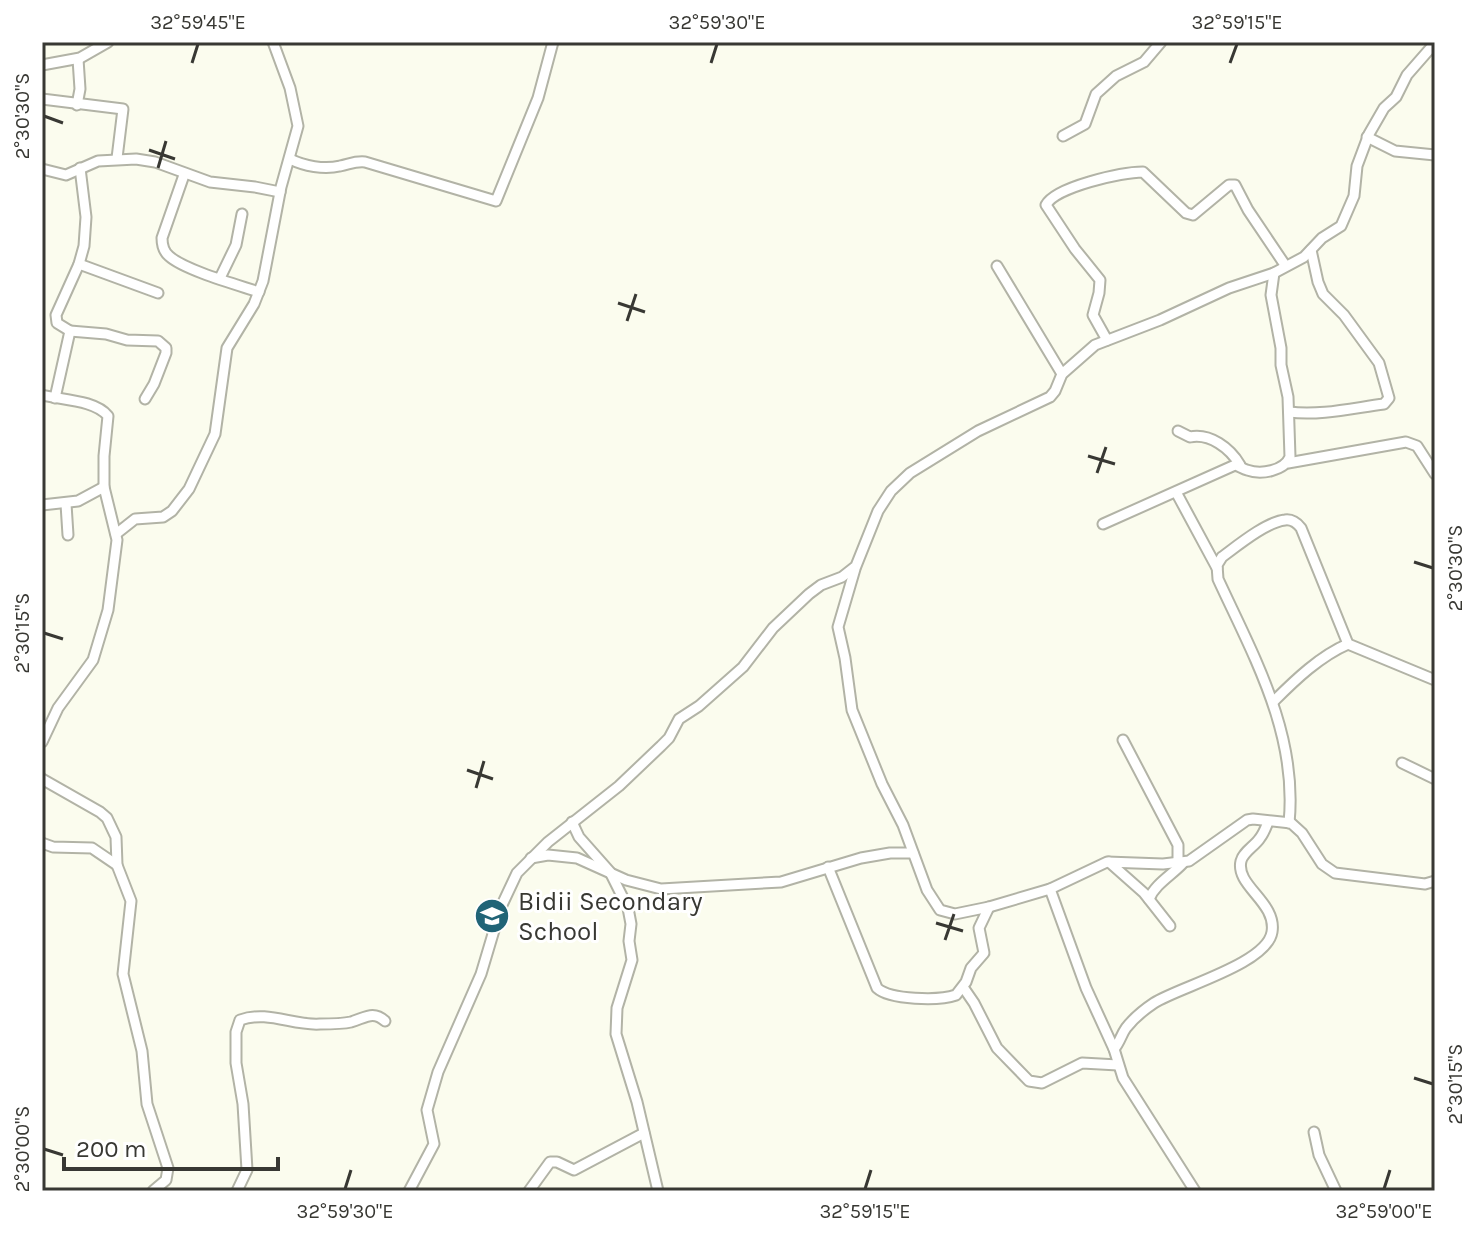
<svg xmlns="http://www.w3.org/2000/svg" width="1477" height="1233" font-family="Karla,sans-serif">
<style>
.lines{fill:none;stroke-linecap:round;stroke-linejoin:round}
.minor-casing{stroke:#b2b3a6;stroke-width:13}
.minor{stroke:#fff;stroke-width:9}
.ticks{fill:none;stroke:#383833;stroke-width:3}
.labels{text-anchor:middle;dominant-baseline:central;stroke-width:6;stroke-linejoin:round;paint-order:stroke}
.poi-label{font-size:26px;fill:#383833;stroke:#fff;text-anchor:start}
.neatline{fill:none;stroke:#383833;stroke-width:3}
.ticks-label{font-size:20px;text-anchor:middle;fill:#383833}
</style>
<rect width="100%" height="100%" fill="#fbfcee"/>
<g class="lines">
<g class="minor-casing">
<g id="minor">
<path d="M42,65L80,58L108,42"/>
<path d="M42,99L123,109L117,158"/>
<path d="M77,105L80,89L78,59"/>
<path d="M1063,136L1085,124L1096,94L1116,76L1144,62L1161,42"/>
<path d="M1367,137L1395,151L1435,155"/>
<path d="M290,159C304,166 324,170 340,166C350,164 355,161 365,162L496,201L538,98L553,42"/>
<path d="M42,169L66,175L98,161L136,159L155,162L210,182L255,187L280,192"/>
<path d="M184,175L162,238C162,245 163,251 169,256C184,270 238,285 259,292"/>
<path d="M79,264L158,293"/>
<path d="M997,266L1062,374"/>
<path d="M220,278L236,245L242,214"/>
<path d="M70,331L106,334L127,340L158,341L166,348V353L154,384L145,399"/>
<path d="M1107,340L1093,315L1099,293L1100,280L1075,249L1046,205C1055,187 1122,172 1143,172L1186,213L1193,215L1229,185H1235L1248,210L1285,265"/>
<path d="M42,395C62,400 95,400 108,416L104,456V487L117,540L108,610L93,660L58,708L42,742"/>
<path d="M55,398L70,331L57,323L56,315L79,264L84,246L86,217L80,168"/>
<path d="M1289,412C1320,416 1353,408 1384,404L1389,398L1379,363L1344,315L1323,294L1318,282L1311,250"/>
<path d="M1178,431L1190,437C1210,433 1230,448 1240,465"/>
<path d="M1288,463L1406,442L1417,446L1435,474"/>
<path d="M1176,492L1217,568"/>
<path d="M66,504L68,535"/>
<path d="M42,505L78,501L104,487"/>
<path d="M1103,524L1235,465C1239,466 1243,469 1247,470C1261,475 1284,471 1290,457L1288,397L1281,365V348L1271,295L1274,273"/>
<path d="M116,534L135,519L163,517L172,511L189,489L215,434L227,348L254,304L263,281L281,187L298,126L290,88L273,42"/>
<path d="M855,569L838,627L845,658L852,710L882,784L903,825L927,890L940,910L955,914L989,907L1050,889L1107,862L1163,864L1189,861L1247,820L1253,819L1291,823L1302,833L1322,864L1335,873L1425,884L1435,881"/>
<path d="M1274,701C1295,680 1320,656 1348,644"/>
<path d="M1123,740L1178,845V864"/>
<path d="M1402,763L1435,779"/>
<path d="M42,779L100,812L107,818L116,837L117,865L131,901L123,974L142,1051L147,1104L168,1168L166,1180L153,1191"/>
<path d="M572,822L579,837L610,872L628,908L631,924L629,941L632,960L617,1008L616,1034L637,1102L658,1191"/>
<path d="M1289,823C1298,734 1254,657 1218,579L1217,565L1222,557C1237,546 1266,522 1285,520C1292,519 1297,523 1301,528L1348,644L1435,680"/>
<path d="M42,843L53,847L92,848L117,865"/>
<path d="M531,858L548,855L577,858L626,880L661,889L781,882L861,858L890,853H913"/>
<path d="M1109,862L1144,893L1170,926"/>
<path d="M828,867L877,988C890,1000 939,1001 956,995L966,982L971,968L984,953L979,928L989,907"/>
<path d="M1050,889L1086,988L1114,1049L1123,1078L1195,1191"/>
<path d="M1149,899C1155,884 1172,875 1183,863"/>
<path d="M963,987L974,1003L997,1048L1029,1081L1042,1083L1082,1063L1118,1065"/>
<path d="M1114,1049C1120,1042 1121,1035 1126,1028C1133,1019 1145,1009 1154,1003C1179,987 1267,964 1272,932C1277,902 1235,886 1241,861C1243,852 1255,846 1260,838C1264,833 1266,827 1268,822"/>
<path d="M1314,1132L1319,1155L1336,1191"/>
<path d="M237,1191L247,1170L243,1104L236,1063V1032L240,1020C268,1010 293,1026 320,1024C330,1024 342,1024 351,1022C365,1018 373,1010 385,1021"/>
<path d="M409,1191L434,1144L427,1110L438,1072L481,974L501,907L517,873L548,842L619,786L661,746L669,738L679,719L699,706L743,667L773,628L809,594L821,585L842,577L856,566L878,511L891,491L910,473L978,431L1050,397L1055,391L1062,374L1095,345L1160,320L1229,288L1274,273L1304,257L1322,238L1341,226L1354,196L1357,166L1369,134L1384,108L1396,97L1407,75L1435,43"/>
<path d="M529,1191L550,1162H557L574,1170L644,1133"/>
</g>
</g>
<use href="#minor" class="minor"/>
</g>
<path class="ticks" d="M192,63L198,44M711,63L717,44M1230,63L1237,44M44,116L63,123M149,150L175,159M158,168L166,141M618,303L645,312M627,321L636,294M1088,456L1115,464M1097,473L1106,447M1414,562L1433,568M44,633L63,639M467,770L493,779M476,788L484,761M936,923L963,931M945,940L954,914M1414,1078L1433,1084M44,1149L63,1155M345,1189L351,1170M865,1189L871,1170M1384,1189L1390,1170"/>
<defs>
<g id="school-disc" transform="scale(1.8)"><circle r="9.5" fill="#216477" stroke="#fff"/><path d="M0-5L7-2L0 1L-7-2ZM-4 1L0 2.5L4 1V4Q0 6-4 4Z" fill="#fff"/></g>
</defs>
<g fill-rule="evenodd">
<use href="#school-disc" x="492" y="916"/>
</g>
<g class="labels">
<g class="poi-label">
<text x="518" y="901">Bidii Secondary<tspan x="518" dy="30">School</tspan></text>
</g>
</g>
<rect width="1477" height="1233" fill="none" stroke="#ffffff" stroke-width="88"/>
<path d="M64 1157v12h214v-12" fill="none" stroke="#383833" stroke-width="4"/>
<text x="76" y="1157" font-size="24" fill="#383833" stroke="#ffffff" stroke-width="6" paint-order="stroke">200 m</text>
<rect x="44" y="44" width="1389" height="1145" class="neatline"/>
<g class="ticks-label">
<text x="198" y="29">32°59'45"E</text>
<text x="717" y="29">32°59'30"E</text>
<text x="1237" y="29">32°59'15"E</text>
<text transform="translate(22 116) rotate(-90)" y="7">2°30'30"S</text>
<text transform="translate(1455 568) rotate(-90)" y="7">2°30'30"S</text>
<text transform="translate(22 633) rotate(-90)" y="7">2°30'15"S</text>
<text transform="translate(1455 1084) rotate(-90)" y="7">2°30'15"S</text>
<text transform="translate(22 1149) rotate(-90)" y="7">2°30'00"S</text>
<text x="345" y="1218">32°59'30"E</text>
<text x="865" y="1218">32°59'15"E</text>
<text x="1384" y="1218">32°59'00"E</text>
</g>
</svg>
